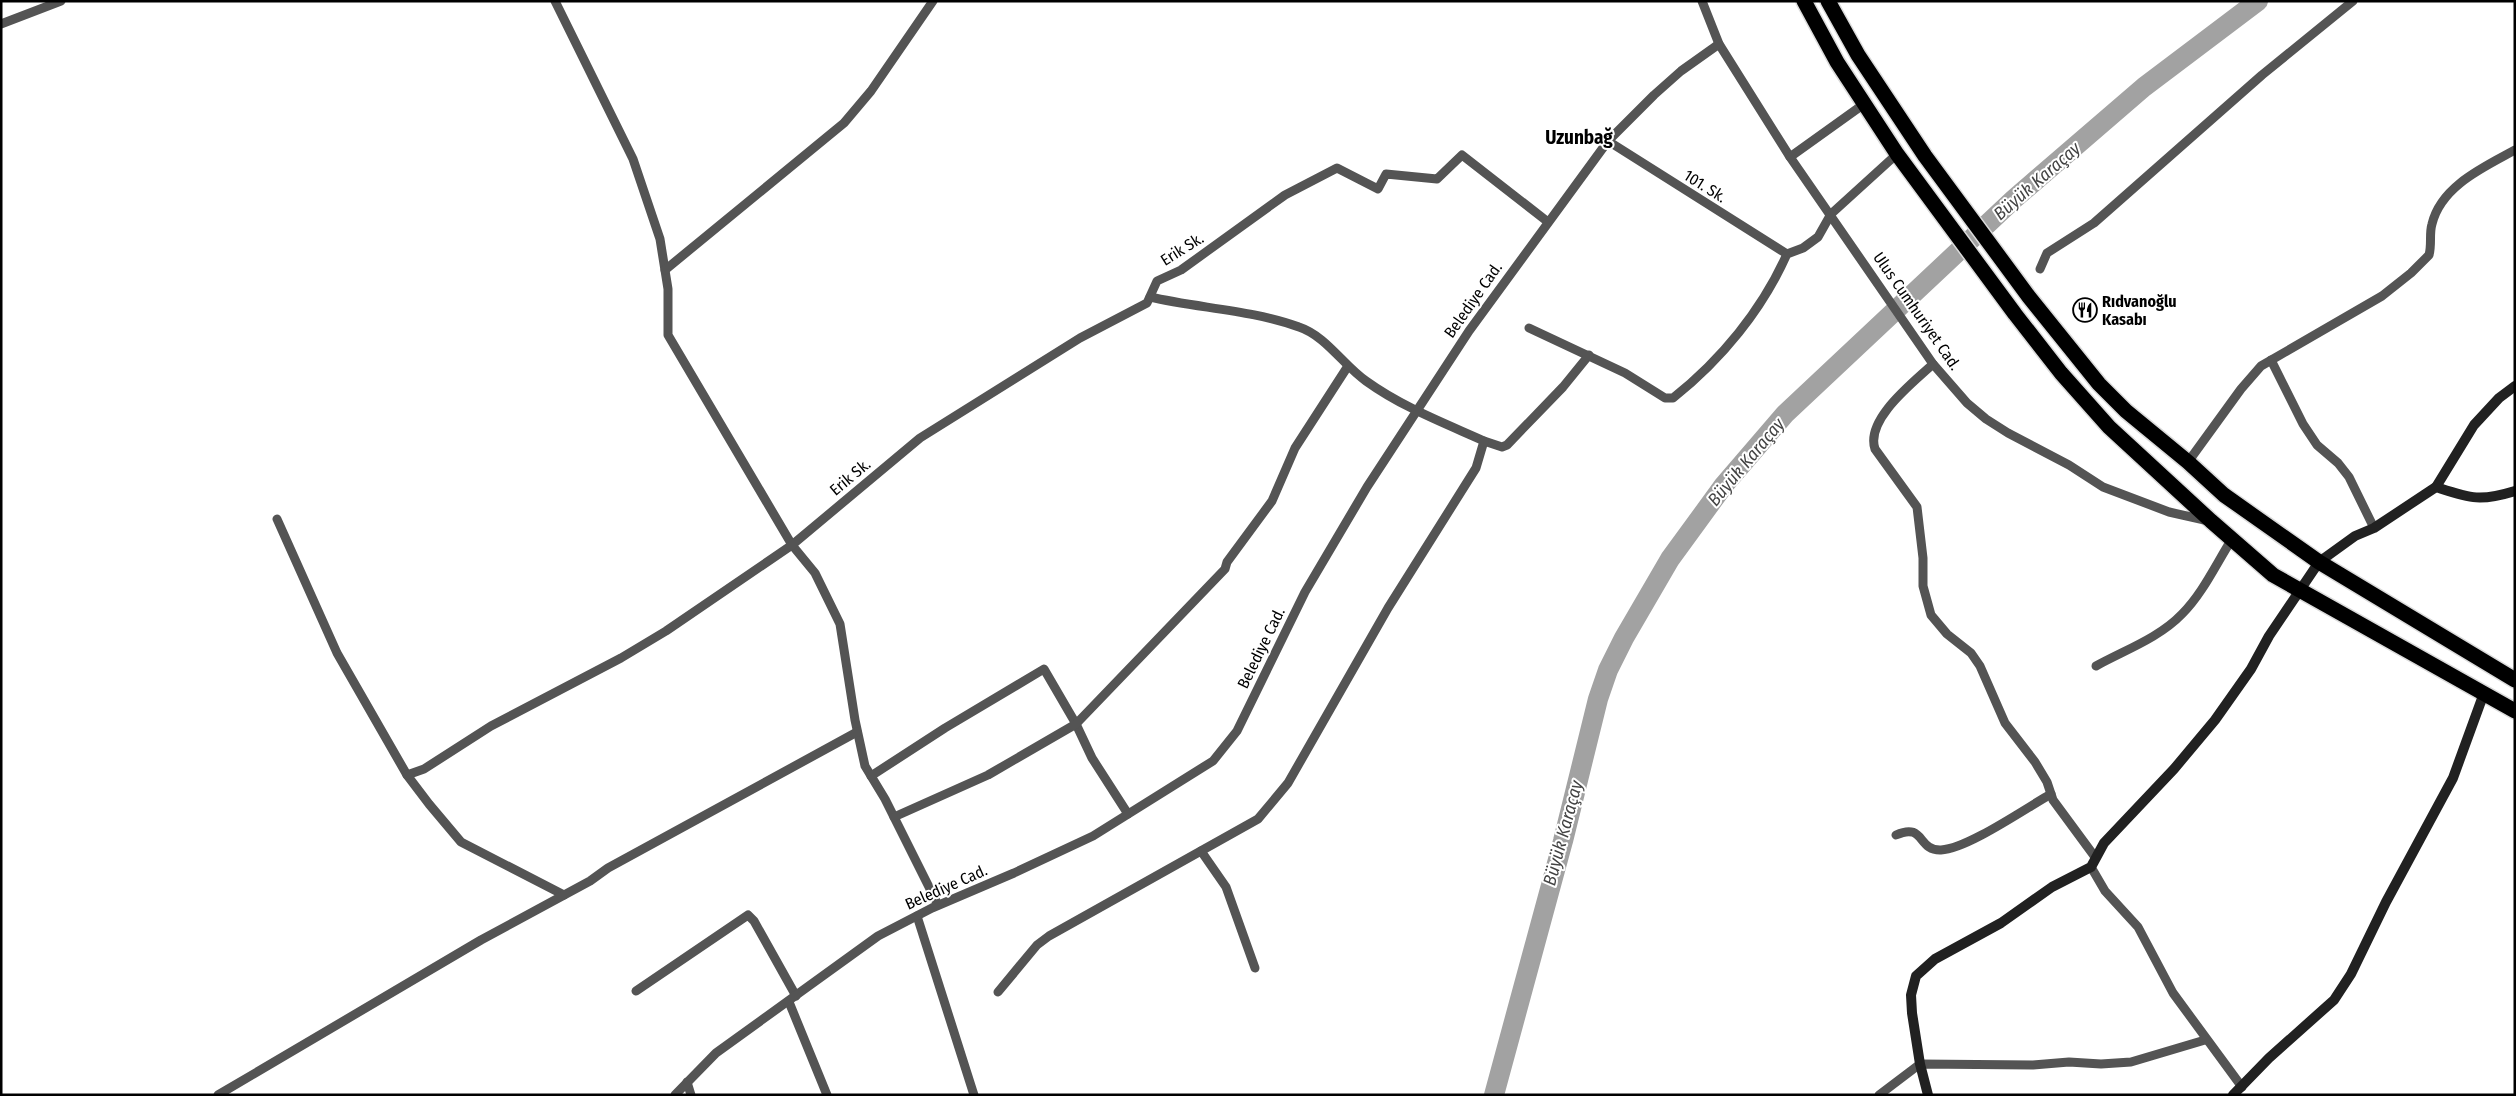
<svg xmlns="http://www.w3.org/2000/svg" width="2516" height="1096" font-family="'Fira Sans Condensed',sans-serif">
<style>
.lines{fill:none;stroke-linecap:round;stroke-linejoin:round}
.river{stroke:#a2a2a2;stroke-width:20}
.highway-casing{stroke:#dbdbdb;stroke-width:18}
.street{stroke:#545454;stroke-width:9}
.secondary{stroke:#212121;stroke-width:10}
.highway{stroke:#000;stroke-width:15}
.labels{text-anchor:middle;dominant-baseline:central;stroke-width:4;stroke-linejoin:round;paint-order:stroke}
.street-label{font-size:16px;fill:#000;stroke:#fff}
.poi-label{font-size:16px;font-weight:bold;fill:#000;stroke:#fff;text-anchor:start}
.water-label{font-size:18px;font-style:italic;fill:#434343;stroke:#fff}
.quarter-label{font-size:19px;font-weight:bold;fill:#000;stroke:#fff}
</style>
<rect width="100%" height="100%" fill="#fff"/>
<g class="lines">
<path class="river" d="M1494,1095L1563,841L1598,699L1608,670L1624,638L1670,559L1724,485L1785,414L2014,199L2144,87L2258,1"/>
<g class="highway-casing">
<g id="highway">
<path d="M1804,1L1837,62L1897,154L2015,314L2061,373L2109,427L2211,521L2273,575L2515,711"/>
<path d="M1828,1L1858,55L1925,156L2029,297L2099,384L2126,411L2188,462L2224,495L2319,562L2515,680"/>
</g>
</g>
<g class="street">
<path d="M555,1L633,159L660,239L668,289V335L792,545L815,573L840,624L855,720L865,766L885,799L938,905"/>
<path d="M1702,1L1719,44L1790,157L1933,364L1967,403L1986,419L2008,433L2069,465L2103,487L2169,512L2209,521"/>
<path d="M1,24L61,1"/>
<path d="M1608,141L1787,254"/>
<path d="M1790,157L1864,104"/>
<path d="M2040,269L2047,253L2094,223L2262,75L2353,1"/>
<path d="M665,270L844,123L871,91L933,1"/>
<path d="M1529,328L1625,373L1665,398H1673C1721,360 1762,310 1787,254L1803,248L1818,237L1831,214L1897,154"/>
<path d="M2271,360L2303,424L2317,445L2338,463L2349,477L2374,528"/>
<path d="M1933,364C1914,382 1865,419 1875,449L1917,507L1923,558V586L1931,615L1947,634L1971,653L1980,666L2005,723L2035,762L2047,782L2053,800L2095,857"/>
<path d="M1484,441L1502,447L1507,445L1563,387L1589,355"/>
<path d="M2188,462L2241,389L2261,366L2382,296L2411,273L2429,255C2432,244 2429,234 2432,224C2441,186 2484,167 2515,150"/>
<path d="M277,519L337,653L407,775L429,804L461,842L564,895"/>
<path d="M2096,666C2125,650 2159,638 2182,614C2203,593 2216,564 2232,539"/>
<path d="M407,775L424,769L491,726L621,658L666,631L792,545L920,438L1080,338L1147,303L1157,281L1181,270L1285,195L1337,168L1378,189L1386,174L1437,179L1462,155L1548,222"/>
<path d="M871,776L945,728L1044,669L1076,724L1092,758L1128,814"/>
<path d="M894,817L988,775L1076,724L1225,569L1227,562L1272,501L1295,448L1348,366"/>
<path d="M1896,835C1925,822 1917,851 1941,850C1967,849 2026,808 2051,794"/>
<path d="M1201,851L1226,887L1255,968"/>
<path d="M2091,867L2105,891L2138,927L2173,993L2242,1087"/>
<path d="M917,916L974,1095"/>
<path d="M636,991L748,915L754,921L796,996"/>
<path d="M998,992L1037,945L1049,936L1258,819L1288,783L1388,608L1476,468L1484,441C1444,423 1402,407 1366,381C1343,365 1326,336 1299,327C1253,310 1197,308 1150,297"/>
<path d="M789,1002L827,1095"/>
<path d="M687,1082L691,1095"/>
<path d="M218,1095L481,940L590,881L608,868L857,732"/>
<path d="M675,1095L716,1053L878,936L932,908L1014,873L1093,836L1213,761L1237,731L1305,592L1367,487L1469,331L1608,141L1654,95L1681,71L1719,44"/>
<path d="M1879,1095L1920,1064L2033,1065L2069,1062L2101,1064L2131,1062L2205,1040"/>
</g>
<g class="secondary">
<path d="M2436,487C2470,498 2479,502 2515,491"/>
<path d="M1928,1095L1920,1064L1912,1013L1911,995L1916,976L1935,959L2001,923L2052,887L2091,867L2104,843L2174,769L2215,720L2251,669L2269,636L2319,562L2355,536L2374,528L2436,487L2474,425L2499,398L2515,386"/>
<path d="M2233,1095L2269,1058L2334,1000L2351,974L2386,902L2453,778L2484,693"/>
</g>
<use href="#highway" class="highway"/>
</g>
<defs>
<g id="restaurant-ring" transform="scale(1.25)"><circle r="9.5" fill="#fff" stroke="#000" stroke-width="1.5"/><path d="M-5-6h1v4h1v-4h1v4h1v-4h1v5L-1.5 .5V6h-2V.5L-5-1ZM5-6V6H3V1.5H1.5Q1.5-4 5-6Z" fill="#000"/></g>
</defs>
<g fill-rule="evenodd">
<use href="#restaurant-ring" x="2085" y="310"/>
</g>
<g class="labels">
<g class="street-label">
<text transform="translate(1705 186) rotate(32)">101. Sk.</text>
<text transform="translate(1182 249) rotate(-32)">Erik Sk.</text>
<text transform="translate(1473 300) rotate(-55)">Belediye Cad.</text>
<text transform="translate(1917 311) rotate(55)">Ulus Cumhuriyet Cad.</text>
<text transform="translate(850 477) rotate(-40)">Erik Sk.</text>
<text transform="translate(1261 648) rotate(-64)">Belediye Cad.</text>
<text transform="translate(946 887) rotate(-24)">Belediye Cad.</text>
</g>
<g class="poi-label">
<text x="2102" y="301">Rıdvanoğlu<tspan x="2102" dy="18">Kasabı</tspan></text>
</g>
<g class="water-label">
<text transform="translate(2037 181) rotate(-41)">Büyük Karaçay</text>
<text transform="translate(1746 462) rotate(-50)">Büyük Karaçay</text>
<text transform="translate(1563 833) rotate(-75)">Büyük Karaçay</text>
</g>
<g class="quarter-label">
<text x="1579" y="137">Uzunbağ</text>
</g>
</g>
<rect width="2516" height="1096" fill="none" stroke="#000000" stroke-width="5"/>
</svg>
